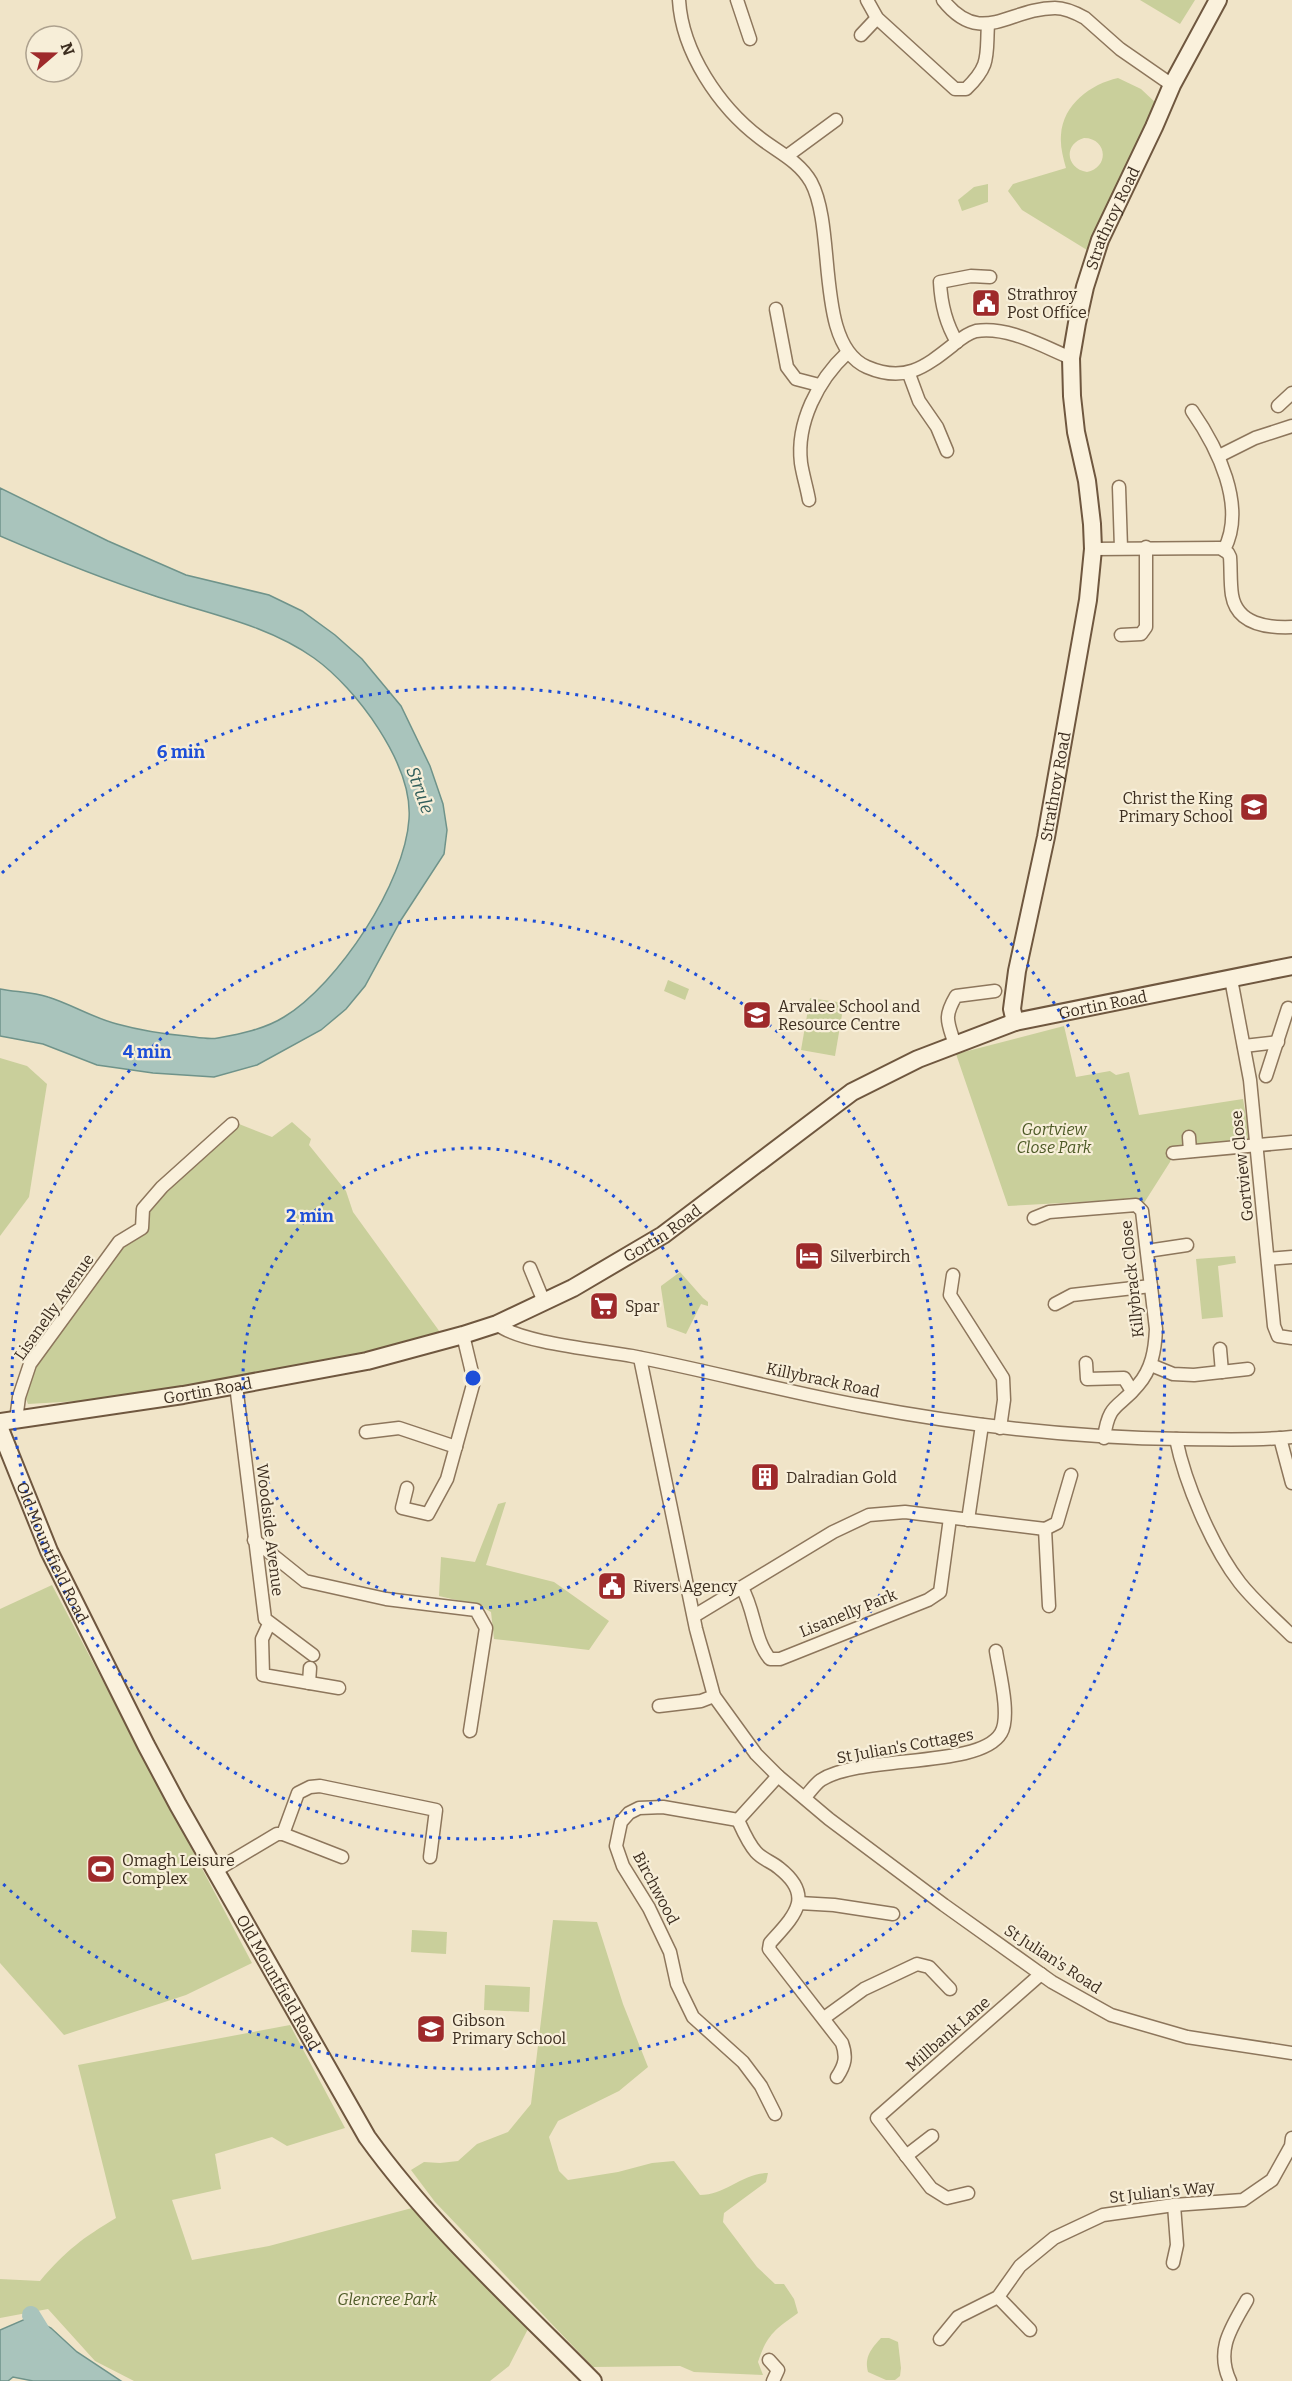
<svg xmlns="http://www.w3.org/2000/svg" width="1292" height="2381" font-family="Bitter,serif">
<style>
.green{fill:#c9cf9b;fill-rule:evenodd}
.water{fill:#a9c4bc;stroke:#6f938a;stroke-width:1.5}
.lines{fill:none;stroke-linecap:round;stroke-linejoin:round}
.river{stroke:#a9c4bc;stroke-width:18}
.street-casing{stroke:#8d765c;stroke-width:15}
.secondary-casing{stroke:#6f573f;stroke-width:20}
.street{stroke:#faf1dc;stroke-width:12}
.secondary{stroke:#faf1dc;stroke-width:16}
.ring{fill:none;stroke:#1d4ed8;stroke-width:3;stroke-dasharray:3 6}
.labels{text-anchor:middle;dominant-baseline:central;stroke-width:4.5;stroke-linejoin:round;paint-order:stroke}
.street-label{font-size:16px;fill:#3d2e20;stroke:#f7eed8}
.poi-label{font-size:16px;fill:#3d2e20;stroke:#f7eed8;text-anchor:start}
.park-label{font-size:16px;font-style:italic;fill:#4d5a26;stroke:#f7eed8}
.water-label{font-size:18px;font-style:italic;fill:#2f5d5a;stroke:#f7eed8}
.centre{fill:#1d4ed8;stroke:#f7eed8;stroke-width:3}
.ring-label{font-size:18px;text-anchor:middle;font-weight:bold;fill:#1d4ed8;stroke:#f7eed8;stroke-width:4.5;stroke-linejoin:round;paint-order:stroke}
</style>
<rect width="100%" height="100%" fill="#f0e4c8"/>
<g class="green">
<path d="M1140,0H1195L1180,24Z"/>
<path d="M1118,78L1141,89L1157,104L1087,250L1022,210L1008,191L1013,184L1066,168C1063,157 1060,146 1061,135C1063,104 1091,84 1118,78ZM1084,138C1107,138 1110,167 1087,172C1066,169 1063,144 1084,138Z"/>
<path d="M988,184V202L962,211L958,200L974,187Z"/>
<path d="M668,980L689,989L685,1000L664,991Z"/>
<path d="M810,998L844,1003L835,1056L801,1050Z"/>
<path d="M1064,1026L1076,1077L1110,1071L1116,1075L1129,1072L1139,1115L1243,1099L1250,1140L1198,1146L1195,1142L1194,1132L1184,1133V1147L1175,1148L1170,1162L1144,1203L1136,1199L1008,1206L956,1054Z"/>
<path d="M0,1058L27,1066L47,1084L29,1197L0,1236Z"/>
<path d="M292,1122L311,1139L309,1145L346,1191L353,1212L445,1339L183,1395L28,1404L24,1394L37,1364L147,1210L239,1124L272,1137Z"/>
<path d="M1235,1256L1236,1263L1218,1266L1223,1317L1202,1319L1196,1259Z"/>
<path d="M680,1272L703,1298L708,1302V1306L701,1304L686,1334L667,1327L661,1288V1286Z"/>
<path d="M506,1502L486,1565L554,1582L609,1621L589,1650L494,1639L491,1612L478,1605L439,1596L441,1557L475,1562L498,1504Z"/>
<path d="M52,1585L252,1963L186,1995L64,2035L0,1963V1609Z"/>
<path d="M553,1920L597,1922L623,2004L648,2067L619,2091L558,2121L549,2137L559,2171L568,2180L618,2172L652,2163L674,2161L700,2195C725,2195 743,2173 768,2173L766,2182L724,2213L723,2222L757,2267L775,2284H784L794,2299L798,2313C776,2329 767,2334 758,2362L763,2375L694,2372L680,2366L593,2367L435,2202L411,2170L424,2162L440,2163L458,2161L477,2144L508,2132L531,2104Z"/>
<path d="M412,1930L447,1932L446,1954L411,1952Z"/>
<path d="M485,1985L530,1987L529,2012L484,2010Z"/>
<path d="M290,2025L345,2128L287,2146L272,2137L215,2154L221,2189L172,2200L192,2260L269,2246L412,2208L529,2327L509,2366L490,2381H134L95,2361L48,2309L0,2318V2279L40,2281C65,2251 84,2237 116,2218L78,2065Z"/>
<path d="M881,2338H889L898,2342L901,2368L900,2376L895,2380H886L868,2372C864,2357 871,2349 881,2338Z"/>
</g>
<g class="water">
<path d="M0,488L108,541L186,575L269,595L302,611L335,635L362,659L401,706L430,766L443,804L447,830L444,854L401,920L365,986L346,1009L321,1030L257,1065L214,1077L153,1073L97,1065L43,1044L0,1036V989C15,992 33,992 48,997C71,1004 93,1018 117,1024C139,1030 163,1034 186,1036C196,1037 208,1040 218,1038C240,1034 265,1029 284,1017C338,984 405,883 409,819C413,764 356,688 314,658C266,624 208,614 155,596C102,579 51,558 0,536Z"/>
<path d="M30,2317L51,2328L77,2352L121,2381H33L13,2377L8,2381H0V2330Z"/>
</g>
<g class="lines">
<path class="river" d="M31,2315L47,2341"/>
<g class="street-casing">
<g id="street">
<path d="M679,0C682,52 719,107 760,138C778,152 799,161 811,182C837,230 814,344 867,367C904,383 924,368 953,345C959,340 968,333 976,331C1008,326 1042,346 1071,358"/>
<path d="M737,0L750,39"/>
<path d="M867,0L877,18L955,89H966C991,65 986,56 988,24"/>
<path d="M943,0C981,48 1009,8 1055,8C1066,8 1076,13 1085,18L1120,49L1172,85"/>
<path d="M861,35L877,18"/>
<path d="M787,156L836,120"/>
<path d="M776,309L787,367L796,379L819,385"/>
<path d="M957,342C946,324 941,303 940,282L971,276L990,277"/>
<path d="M909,374L919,401L937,427L947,451"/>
<path d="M1278,406L1292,393"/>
<path d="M1192,411C1217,447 1247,506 1224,550"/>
<path d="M1219,456L1255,438L1292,426"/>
<path d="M1119,487L1121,548"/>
<path d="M809,500C807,488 803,476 801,463C796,423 818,380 847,353"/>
<path d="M1093,549L1220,548L1228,553L1230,557C1231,569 1230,582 1232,595C1237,625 1268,628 1292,627"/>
<path d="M1121,635L1141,634L1146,627V547"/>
<path d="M1231,979L1250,1080L1274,1326L1278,1336L1292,1338"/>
<path d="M955,1045C948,1022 943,1018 956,996L995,991"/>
<path d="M1244,1046L1278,1042"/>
<path d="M1266,1076L1288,1008"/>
<path d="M1189,1137L1190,1151"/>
<path d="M1173,1153L1292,1142"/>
<path d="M1034,1218L1049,1212L1136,1205L1142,1211L1156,1329C1155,1350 1152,1369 1138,1385C1119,1409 1109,1401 1104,1438"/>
<path d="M1147,1251L1187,1245"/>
<path d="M1268,1259L1292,1257"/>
<path d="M530,1268L544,1302"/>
<path d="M953,1275L950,1295L1003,1378L1004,1400L1000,1428"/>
<path d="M1055,1304L1072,1295L1151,1286"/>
<path d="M497,1324C519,1343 600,1350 632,1356C710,1371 786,1392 863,1406C969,1426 1076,1438 1183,1439C1219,1439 1256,1441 1292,1437"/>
<path d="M1220,1349L1222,1372"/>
<path d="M640,1358L696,1629L714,1696L756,1754L778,1776L829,1819L944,1905L1052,1982L1111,2015L1187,2037L1292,2053"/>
<path d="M1086,1363L1087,1379L1124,1378L1132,1391"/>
<path d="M1151,1365L1173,1374L1194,1375L1248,1369"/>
<path d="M236,1385L265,1619L313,1655"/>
<path d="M16,1420L19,1397L30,1364L119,1242L142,1228L143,1209L162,1187L232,1124"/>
<path d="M366,1432L399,1428L456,1447"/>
<path d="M1280,1438L1292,1483"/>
<path d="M1176,1439C1185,1483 1212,1547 1240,1583C1255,1602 1275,1619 1292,1636"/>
<path d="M407,1488L402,1508L428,1514L447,1479L474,1381L463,1335"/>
<path d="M968,1520L982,1425"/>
<path d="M1045,1529L1049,1606"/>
<path d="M1045,1529L1057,1523L1071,1475"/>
<path d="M254,1540L305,1581L386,1599L476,1610L486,1628L470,1731"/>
<path d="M742,1588C755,1610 754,1640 770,1659H780L928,1600L940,1592L950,1518"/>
<path d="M694,1616L833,1532L869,1515L905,1512L1045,1529"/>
<path d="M269,1624L262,1639L263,1675L339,1688"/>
<path d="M309,1683L310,1668"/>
<path d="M659,1706L701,1701L714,1696"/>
<path d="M805,1797C810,1792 815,1784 821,1780C862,1754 980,1769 1001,1733C1011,1716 999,1671 996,1651"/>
<path d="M738,1820C743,1831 748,1843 756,1852C762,1859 772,1862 779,1868C816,1897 793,1917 770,1943L769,1949L842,2043C847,2057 845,2065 837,2077"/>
<path d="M283,1834L298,1793L310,1787L320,1786L436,1810L430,1857"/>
<path d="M215,1871L277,1834H283L342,1857"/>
<path d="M799,1903L834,1905L893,1914"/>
<path d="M824,2018L864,1989L917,1964L929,1967L950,1989"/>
<path d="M775,2114L761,2086L743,2062L693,2017L677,1984L670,1952L649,1908L623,1866L616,1846L621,1822L629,1813L639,1808L663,1807L738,1820L778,1776"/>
<path d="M906,2156L932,2136"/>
<path d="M968,2193L947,2198L931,2188L877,2118L1041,1974"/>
<path d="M1173,2263L1177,2245L1174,2205"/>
<path d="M998,2297L1030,2330"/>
<path d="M940,2339L958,2317L998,2297L1020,2266L1054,2238L1103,2215L1174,2205L1243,2200L1272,2180L1291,2146L1292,2138"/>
<path d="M769,2360L778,2370L773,2381"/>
<path d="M1230,2381C1215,2349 1232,2327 1247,2300"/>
</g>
</g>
<g class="secondary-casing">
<g id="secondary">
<path id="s1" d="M1015,1022L1012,1009L1017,971L1046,837L1088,600L1093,549L1092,524L1087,481L1076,432L1072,396L1071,358L1077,323L1085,287L1100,240L1154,127L1172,85L1218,0"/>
<path id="s2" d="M0,1422L183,1395L367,1361L463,1335L497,1324L573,1288L663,1235L852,1092L918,1059L1015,1022L1292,966"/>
<path id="s3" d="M0,1429L49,1551L146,1745L178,1805L367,2137C432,2227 515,2302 593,2381"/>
</g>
</g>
<use href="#street" class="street"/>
<use href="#secondary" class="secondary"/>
</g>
<g class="ring">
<circle cx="473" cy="1378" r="230"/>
<circle cx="473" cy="1378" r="461"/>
<path d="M2 873A691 691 0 1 1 2 1883"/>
</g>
<defs>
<g id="civic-square" transform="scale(1.5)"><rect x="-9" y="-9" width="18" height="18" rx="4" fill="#9e2a2b" stroke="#f7eed8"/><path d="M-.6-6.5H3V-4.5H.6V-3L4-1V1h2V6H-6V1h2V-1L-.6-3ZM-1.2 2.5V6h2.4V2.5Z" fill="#fff"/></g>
<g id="school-square" transform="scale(1.5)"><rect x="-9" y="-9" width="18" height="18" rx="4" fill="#9e2a2b" stroke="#f7eed8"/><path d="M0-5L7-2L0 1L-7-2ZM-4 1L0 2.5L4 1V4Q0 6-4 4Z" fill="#fff"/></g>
<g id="hotel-square" transform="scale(1.5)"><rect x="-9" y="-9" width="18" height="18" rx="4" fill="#9e2a2b" stroke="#f7eed8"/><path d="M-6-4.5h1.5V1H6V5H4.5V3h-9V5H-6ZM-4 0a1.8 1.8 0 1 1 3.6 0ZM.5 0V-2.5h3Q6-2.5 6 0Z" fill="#fff"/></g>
<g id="supermarket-square" transform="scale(1.5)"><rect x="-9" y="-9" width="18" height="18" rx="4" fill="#9e2a2b" stroke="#f7eed8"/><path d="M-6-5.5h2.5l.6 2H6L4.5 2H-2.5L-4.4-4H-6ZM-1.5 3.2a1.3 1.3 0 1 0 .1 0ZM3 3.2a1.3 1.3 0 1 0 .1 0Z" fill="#fff"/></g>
<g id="building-square" transform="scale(1.5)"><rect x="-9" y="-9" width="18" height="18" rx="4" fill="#9e2a2b" stroke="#f7eed8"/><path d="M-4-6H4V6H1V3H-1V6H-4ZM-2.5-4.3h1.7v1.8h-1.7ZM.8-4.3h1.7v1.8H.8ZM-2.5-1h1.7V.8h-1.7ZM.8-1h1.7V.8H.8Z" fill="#fff"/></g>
<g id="stadium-square" transform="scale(1.5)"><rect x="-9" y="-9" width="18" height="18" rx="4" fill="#9e2a2b" stroke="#f7eed8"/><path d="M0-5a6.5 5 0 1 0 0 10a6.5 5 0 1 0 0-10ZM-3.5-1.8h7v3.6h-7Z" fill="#fff"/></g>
</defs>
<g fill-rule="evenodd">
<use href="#civic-square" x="986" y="303"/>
<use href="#school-square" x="1254" y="807"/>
<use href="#school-square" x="757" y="1015"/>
<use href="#hotel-square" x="809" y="1256"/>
<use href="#supermarket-square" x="604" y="1306"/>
<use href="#building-square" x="765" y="1477"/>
<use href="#civic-square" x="612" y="1586"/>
<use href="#stadium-square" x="101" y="1869"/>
<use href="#school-square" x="431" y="2029"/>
</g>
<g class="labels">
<g class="street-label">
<text stroke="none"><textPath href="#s1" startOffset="820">Strathroy Road</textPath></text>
<text stroke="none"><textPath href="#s1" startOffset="240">Strathroy Road</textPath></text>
<text stroke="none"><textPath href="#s2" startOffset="1200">Gortin Road</textPath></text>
<text transform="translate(1242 1166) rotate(-96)">Gortview Close</text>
<text stroke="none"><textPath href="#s2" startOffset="696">Gortin Road</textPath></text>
<text transform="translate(1132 1279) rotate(-96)">Killybrack Close</text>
<text transform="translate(54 1307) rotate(-55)">Lisanelly Avenue</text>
<text transform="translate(823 1380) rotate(12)">Killybrack Road</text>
<text stroke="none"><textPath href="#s2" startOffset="210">Gortin Road</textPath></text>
<text transform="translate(270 1530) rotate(83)">Woodside Avenue</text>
<text stroke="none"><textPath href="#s3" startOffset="134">Old Mountfield Road</textPath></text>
<text transform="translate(848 1613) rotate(-22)">Lisanelly Park</text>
<text transform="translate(905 1746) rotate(-10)">St Julian's Cottages</text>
<text transform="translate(656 1888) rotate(62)">Birchwood</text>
<text transform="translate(1053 1959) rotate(33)">St Julian's Road</text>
<text stroke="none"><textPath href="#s3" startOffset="620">Old Mountfield Road</textPath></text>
<text transform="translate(948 2034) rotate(-41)">Millbank Lane</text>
<text transform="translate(1162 2192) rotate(-6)">St Julian's Way</text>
</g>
<g class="poi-label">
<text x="1007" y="294">Strathroy<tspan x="1007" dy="18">Post Office</tspan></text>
<text x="1233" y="798" text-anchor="end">Christ the King<tspan x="1233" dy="18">Primary School</tspan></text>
<text x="778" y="1006">Arvalee School and<tspan x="778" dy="18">Resource Centre</tspan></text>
<text x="830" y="1256">Silverbirch</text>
<text x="625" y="1306">Spar</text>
<text x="786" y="1477">Dalradian Gold</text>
<text x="633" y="1586">Rivers Agency</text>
<text x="122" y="1860">Omagh Leisure<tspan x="122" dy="18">Complex</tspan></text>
<text x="452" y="2020">Gibson<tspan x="452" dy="18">Primary School</tspan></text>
</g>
<g class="park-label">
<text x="1054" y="1129">Gortview<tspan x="1054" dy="18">Close Park</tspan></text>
<text x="387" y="2299">Glencree Park</text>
</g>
<g class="water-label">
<text transform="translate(420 790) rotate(70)">Strule</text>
</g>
</g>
<circle cx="473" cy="1378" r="9" class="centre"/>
<g class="ring-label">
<text x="181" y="758">6 min</text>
<text x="147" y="1058">4 min</text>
<text x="310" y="1222">2 min</text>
</g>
<g transform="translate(54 54) rotate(70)"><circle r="28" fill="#f7eed8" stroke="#ada18e" stroke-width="1.5"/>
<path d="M0-4.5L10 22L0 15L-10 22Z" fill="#9e2a2b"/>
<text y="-9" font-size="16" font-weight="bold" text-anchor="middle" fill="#3d2e20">N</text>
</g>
</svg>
